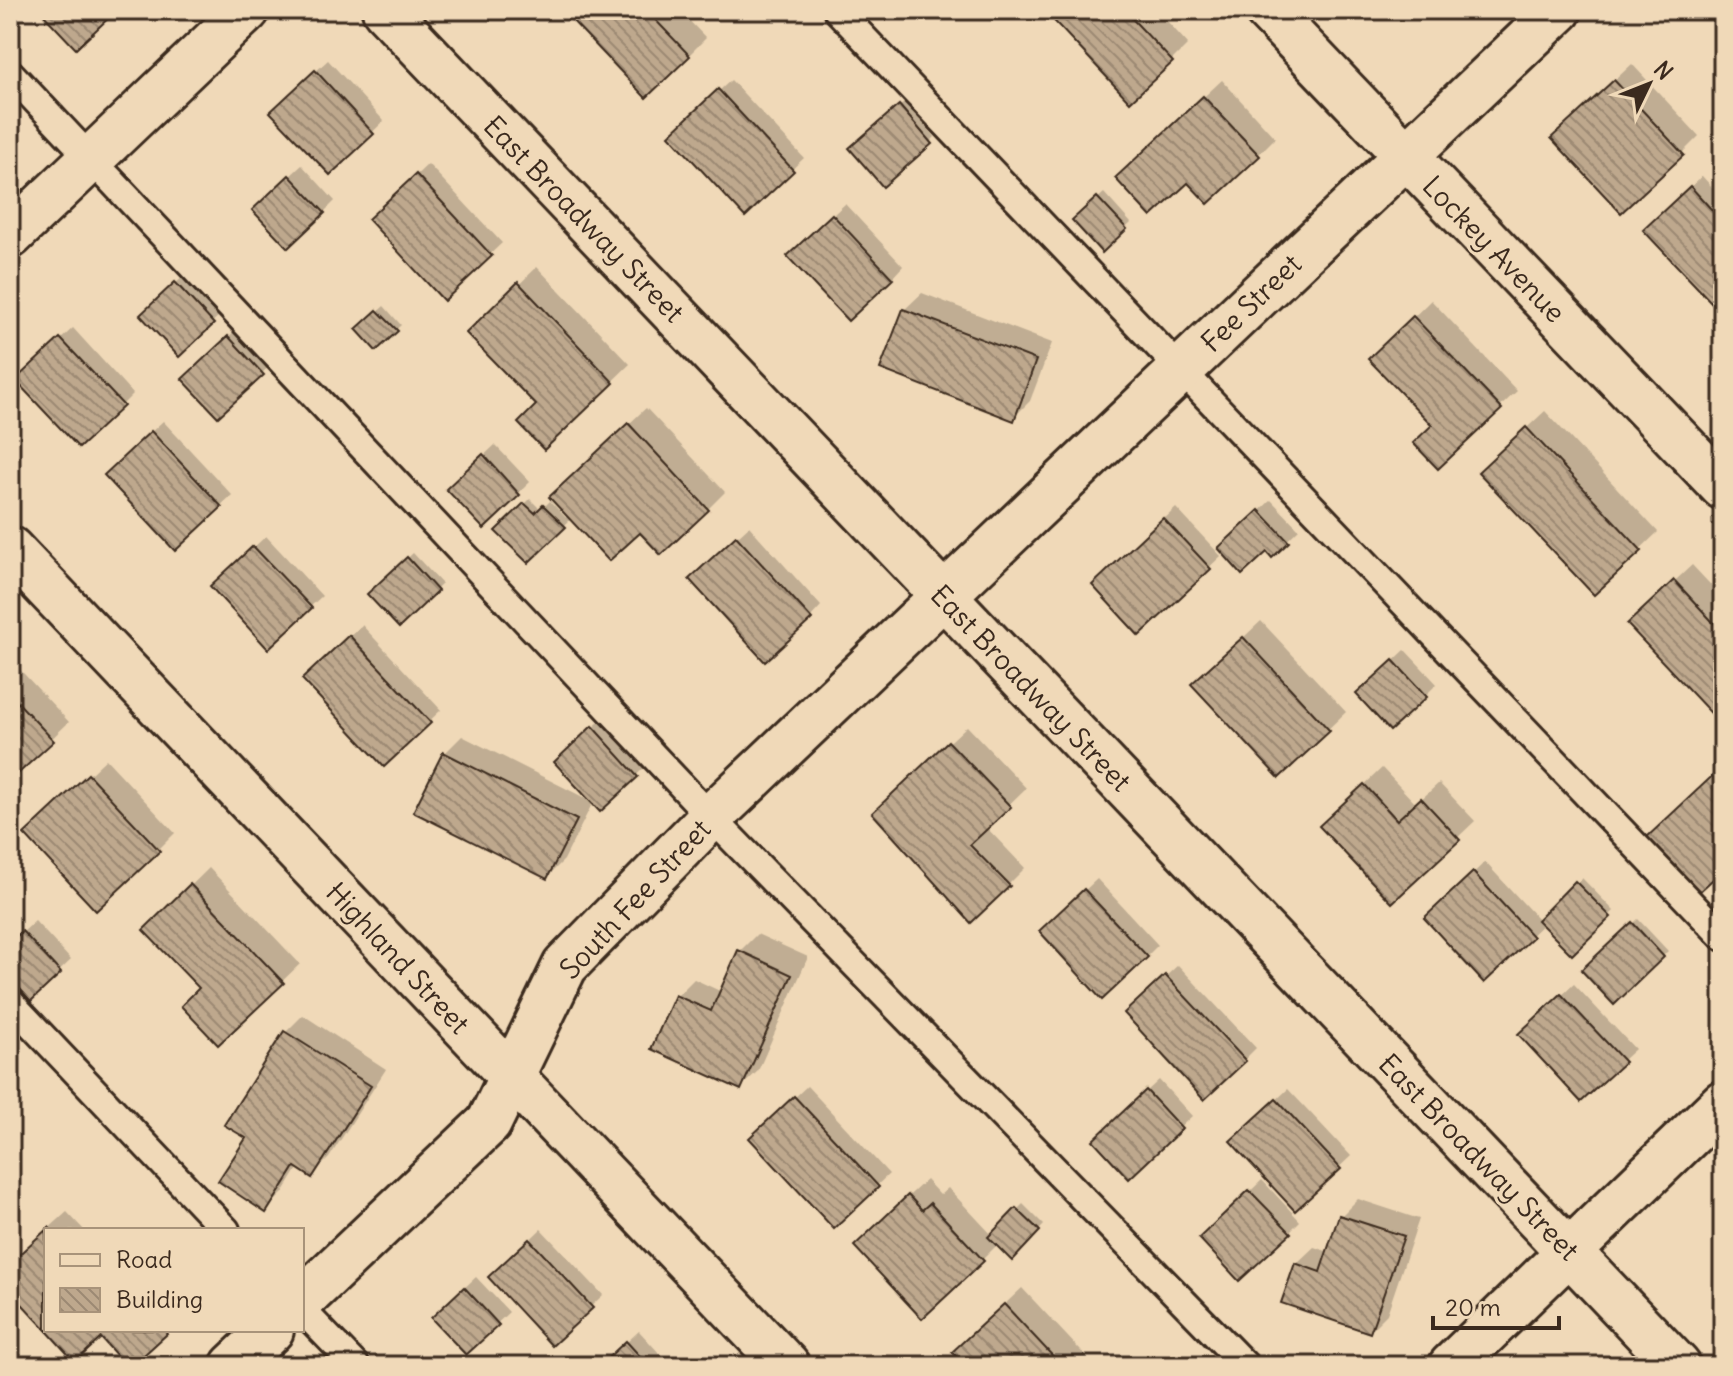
<svg xmlns="http://www.w3.org/2000/svg" width="1733" height="1376" font-family="Delius,sans-serif">
<style>
.shadow{fill:#0003}
.building{fill:url(#building-back-hatch);stroke:#3b2a1e;stroke-width:2}
.lines{fill:none;stroke-linecap:round;stroke-linejoin:round}
.lane-casing{stroke:#3b2a1e;stroke-width:32}
.street-casing{stroke:#3b2a1e;stroke-width:50}
.secondary-casing{stroke:#3b2a1e;stroke-width:50}
.lane{stroke:#f0d9b8;stroke-width:26}
.street{stroke:#f0d9b8;stroke-width:44}
.secondary{stroke:#f0d9b8;stroke-width:44}
.labels{text-anchor:middle;dominant-baseline:central;stroke-width:6;stroke-linejoin:round;paint-order:stroke}
.street-label{font-size:28px;fill:#3b2a1e;stroke:#f0d9b8}
</style>
<defs>
<pattern id="building-back-hatch" width="6" height="6" patternUnits="userSpaceOnUse" patternTransform="scale(2)"><rect width="6" height="6" fill="#bea88d"/><path d="M-1 5l2 2M0 0l6 6M5-1l2 2" fill="none" stroke="#9c8973"/></pattern>
</defs>
<rect width="100%" height="100%" fill="#f0d9b8"/>
<filter id="ink" filterUnits="userSpaceOnUse"><feTurbulence type="fractalNoise" baseFrequency=".0125" numOctaves="2"/><feDisplacementMap in="SourceGraphic" scale="16" xChannelSelector="R" yChannelSelector="G"/><feConvolveMatrix kernelMatrix="1 2 1 2 8 2 1 2 1" color-interpolation-filters="sRGB"/></filter>
<g filter="url(#ink)">
<g class="shadow">
<path d="M577,10H679L706,38L689,55Z"/>
<path d="M1046,10H1157L1188,44L1171,61Z"/>
<path d="M328,60L384,121L330,173L284,101Z"/>
<path d="M1632,64L1699,136L1682,153L1571,121Z"/>
<path d="M731,80L804,158L745,214L683,124Z"/>
<path d="M1222,80L1275,138L1258,155L1135,161Z"/>
<path d="M905,102L935,137L930,142L857,143Z"/>
<path d="M428,164L502,243L444,298L382,208Z"/>
<path d="M302,165L335,201L324,212L266,198Z"/>
<path d="M1702,176L1723,199V290L1657,218Z"/>
<path d="M1104,193L1131,223L1102,250L1074,220Z"/>
<path d="M845,204L903,266L892,278L801,244Z"/>
<path d="M537,267L630,364L544,447L538,405L469,333Z"/>
<path d="M188,272L224,311L179,354L154,304Z"/>
<path d="M922,293L1052,343L1030,401L1013,418L904,310Z"/>
<path d="M1431,300L1517,391L1500,407L1434,425L1371,359Z"/>
<path d="M384,306L401,325L376,348L359,329Z"/>
<path d="M240,326L274,362L262,373L196,367Z"/>
<path d="M73,328L133,394L122,405L29,369Z"/>
<path d="M646,408L725,492L708,509L640,530L572,518L528,561L498,531L530,499L541,510L550,501L566,518L569,480Z"/>
<path d="M1545,411L1658,532L1594,593L1498,455Z"/>
<path d="M163,421L232,495L175,548L118,463Z"/>
<path d="M495,445L530,482L484,527L460,478Z"/>
<path d="M1271,500L1299,529L1272,555L1267,549L1232,537Z"/>
<path d="M1176,508L1221,556L1140,633L1106,573Z"/>
<path d="M749,526L821,606L810,618L703,568Z"/>
<path d="M266,536L322,596L310,607L224,575Z"/>
<path d="M413,553L442,584L399,625L370,594Z"/>
<path d="M1692,565L1723,598V723L1647,607Z"/>
<path d="M1261,621L1346,712L1279,776L1211,668Z"/>
<path d="M362,625L441,710L384,764L316,668Z"/>
<path d="M1405,650L1437,684L1391,729L1370,683Z"/>
<path d="M10,659L69,722L10,779Z"/>
<path d="M604,717L648,764L601,809L568,751Z"/>
<path d="M967,726L1026,788L986,827L1025,868L1008,885L892,796Z"/>
<path d="M462,736L593,802L564,860L547,877L445,753Z"/>
<path d="M106,759L175,833L158,850L44,817Z"/>
<path d="M1382,768L1416,804L1439,783L1475,821L1392,900L1339,809Z"/>
<path d="M1485,862L1539,920L1582,878L1614,911L1572,952L1544,923L1484,980L1438,907Z"/>
<path d="M209,868L300,964L218,1043L202,988L146,930Z"/>
<path d="M1097,879L1158,945L1147,956L1053,920Z"/>
<path d="M1638,919L1668,951L1614,1002L1584,970Z"/>
<path d="M35,921L71,960L31,998L10,975V944Z"/>
<path d="M757,934L808,957L758,1071L740,1088L677,996L694,979L722,992L740,951Z"/>
<path d="M1178,965L1256,1048L1244,1060L1138,1002Z"/>
<path d="M1574,984L1635,1049L1623,1060L1532,1023Z"/>
<path d="M303,1015L386,1069L329,1158L312,1175L299,1167L283,1193L266,1210L248,1138L227,1124L286,1032Z"/>
<path d="M1159,1080L1192,1116L1129,1176L1107,1128Z"/>
<path d="M807,1086L889,1174L834,1226L763,1127Z"/>
<path d="M1288,1089L1351,1156L1296,1208L1244,1130Z"/>
<path d="M926,1180L940,1195L948,1188L992,1235L1023,1204L1044,1225L1012,1258L998,1244L982,1260L873,1229Z"/>
<path d="M1262,1180L1300,1221L1289,1232L1202,1238Z"/>
<path d="M1358,1199L1419,1219L1387,1314L1370,1331L1296,1264L1314,1247L1329,1252L1341,1216Z"/>
<path d="M67,1212L84,1230H47Z"/>
<path d="M541,1229L603,1295L552,1343L502,1266Z"/>
<path d="M476,1277L509,1312L466,1353L445,1306Z"/>
<path d="M1022,1288L1095,1366H968L972,1335Z"/>
<path d="M639,1331L671,1366H601Z"/>
</g>
<g class="building">
<path d="M39,10H117L76,49Z"/>
<path d="M574,10H646L690,56L646,98L568,16Z"/>
<path d="M1044,10H1124L1173,62L1130,102Z"/>
<path d="M315,70L374,134L330,175L270,112Z"/>
<path d="M1614,80L1684,155L1621,213L1551,138Z"/>
<path d="M718,89L794,171L745,217L669,135Z"/>
<path d="M1203,96L1260,156L1208,204L1188,183L1151,217L1115,178Z"/>
<path d="M899,105L932,144L883,187L849,148Z"/>
<path d="M416,174L492,256L444,301L368,219Z"/>
<path d="M289,175L325,213L288,248L252,210Z"/>
<path d="M1690,186L1723,222V293L1712,303L1643,230Z"/>
<path d="M1097,197L1127,229L1102,253L1072,220Z"/>
<path d="M832,214L893,279L848,321L787,256Z"/>
<path d="M175,282L214,324L179,357L140,315Z"/>
<path d="M518,282L614,383L544,450L518,423L536,405L466,333Z"/>
<path d="M903,309L1036,360L1014,421L880,369Z"/>
<path d="M377,310L398,331L376,351L356,329Z"/>
<path d="M1413,316L1502,409L1438,469L1413,443L1432,425L1368,359Z"/>
<path d="M228,336L264,375L218,417L182,379Z"/>
<path d="M60,338L124,406L79,448L15,380Z"/>
<path d="M628,423L709,510L661,555L640,533L609,561L549,497Z"/>
<path d="M1526,427L1642,551L1594,595L1478,472Z"/>
<path d="M151,431L222,507L175,551L104,475Z"/>
<path d="M483,454L520,495L484,529L446,489Z"/>
<path d="M524,503L535,513L543,505L566,527L528,563L495,531Z"/>
<path d="M1259,510L1289,542L1272,558L1267,552L1242,575L1218,548Z"/>
<path d="M1163,518L1211,569L1139,636L1092,585Z"/>
<path d="M736,536L812,619L765,662L689,579Z"/>
<path d="M253,546L312,608L268,649L210,586Z"/>
<path d="M407,557L438,591L399,628L367,594Z"/>
<path d="M1674,580L1723,633V726L1627,624Z"/>
<path d="M349,635L431,723L384,767L302,679Z"/>
<path d="M1243,637L1330,731L1279,778L1191,684Z"/>
<path d="M1393,660L1427,697L1390,731L1356,694Z"/>
<path d="M10,694L54,741L10,781Z"/>
<path d="M592,726L638,777L600,812L554,762Z"/>
<path d="M948,741L1011,807L970,845L1010,886L971,923L872,813Z"/>
<path d="M443,752L577,820L547,879L413,812Z"/>
<path d="M1723,766V870L1699,892L1647,837Z"/>
<path d="M88,774L160,851L96,911L24,834Z"/>
<path d="M1364,784L1397,820L1421,798L1460,840L1392,903L1319,826Z"/>
<path d="M1473,872L1533,937L1484,983L1424,918Z"/>
<path d="M1575,881L1611,917L1572,955L1537,920Z"/>
<path d="M190,884L284,983L218,1045L181,1006L199,988L143,930Z"/>
<path d="M1084,889L1148,957L1102,1000L1039,931Z"/>
<path d="M1632,922L1664,957L1614,1005L1581,970Z"/>
<path d="M22,931L61,973L31,1001L10,978V943Z"/>
<path d="M738,950L792,975L741,1090L651,1049L675,995L711,1011Z"/>
<path d="M1165,975L1246,1061L1204,1100L1124,1013Z"/>
<path d="M1561,994L1625,1062L1581,1102L1518,1034Z"/>
<path d="M284,1031L371,1086L312,1178L295,1167L266,1213L218,1181L246,1138L224,1125Z"/>
<path d="M1146,1090L1182,1129L1129,1179L1093,1140Z"/>
<path d="M794,1096L879,1187L834,1229L749,1138Z"/>
<path d="M1276,1099L1341,1169L1295,1211L1230,1141Z"/>
<path d="M1249,1190L1291,1233L1239,1281L1199,1238Z"/>
<path d="M908,1195L922,1210L930,1203L984,1261L922,1319L854,1246Z"/>
<path d="M1016,1208L1040,1231L1012,1261L988,1237Z"/>
<path d="M1339,1215L1404,1236L1370,1333L1281,1303L1295,1263L1320,1272Z"/>
<path d="M49,1227L51,1230H46V1330L10,1291V1263Z"/>
<path d="M529,1239L593,1308L552,1346L488,1277Z"/>
<path d="M464,1287L499,1325L466,1355L431,1318Z"/>
<path d="M1004,1304L1062,1366H966L952,1352Z"/>
<path d="M46,1330H164L167,1334L132,1366H126L101,1338L75,1362Z"/>
<path d="M626,1341L649,1366H599Z"/>
</g>
<g class="lines">
<g class="lane-casing">
<g id="lane">
<path d="M837,10L1723,937"/>
<path d="M10,73L711,817L1246,1366"/>
<path d="M10,1002L226,1230"/>
<path d="M302,1310L356,1366"/>
</g>
</g>
<g class="street-casing">
<g id="street">
<path d="M1267,10L1723,487"/>
<path d="M10,236L247,10"/>
<path d="M10,549L787,1366"/>
<path d="M302,1300L489,1123L565,966L711,817L1559,10"/>
<path d="M233,1366L271,1330"/>
<path d="M1451,1366L1723,1103"/>
</g>
</g>
<g class="secondary-casing">
<path id="secondary" d="M385,10L1678,1366"/>
</g>
<use href="#lane" class="lane"/>
<use href="#street" class="street"/>
<use href="#secondary" class="secondary"/>
</g>
</g>
<g class="labels">
<g class="street-label">
<text transform="translate(584 219) rotate(46)">East Broadway Street</text>
<text transform="translate(1494 249) rotate(46)">Lockey Avenue</text>
<text transform="translate(1251 303) rotate(-44)">Fee Street</text>
<text transform="translate(1031 688) rotate(46)">East Broadway Street</text>
<text transform="translate(635 899) rotate(-47)">South Fee Street</text>
<text transform="translate(398 958) rotate(47)">Highland Street</text>
<text transform="translate(1479 1157) rotate(46)">East Broadway Street</text>
</g>
</g>
<rect width="1733" height="1376" fill="none" stroke="#f0d9b8" stroke-width="40"/>
<rect x="20" y="20" width="1693" height="1336" fill="none" stroke="#3b2a1e" stroke-width="3" filter="url(#ink)"/>
<rect x="44" y="1228" width="260" height="104" fill="#f0d9b8" stroke="#a8937a" stroke-width="2"/>
<rect x="60" y="1254" width="40" height="12" fill="#f0d9b8" stroke="#a8937a" stroke-width="2"/>
<text x="116" y="1268" font-size="24" fill="#3b2a1e">Road</text>
<rect x="60" y="1288" width="40" height="24" fill="url(#building-back-hatch)" stroke="#a8937a" stroke-width="2"/>
<text x="116" y="1308" font-size="24" fill="#3b2a1e">Building</text>
<g transform="translate(1649 84) rotate(47)" stroke="#f0d9b8" stroke-width="6" paint-order="stroke">
<path d="M0-6L14 30L0 20L-14 30Z" fill="#3b2a1e"/>
<text y="-12" font-size="22" font-weight="bold" text-anchor="middle" fill="#3b2a1e">N</text>
</g>
<path d="M1433 1316v12h126v-12" fill="none" stroke="#3b2a1e" stroke-width="4"/>
<text x="1445" y="1316" font-size="24" fill="#3b2a1e" stroke="#f0d9b8" stroke-width="6" paint-order="stroke">20 m</text>
</svg>
